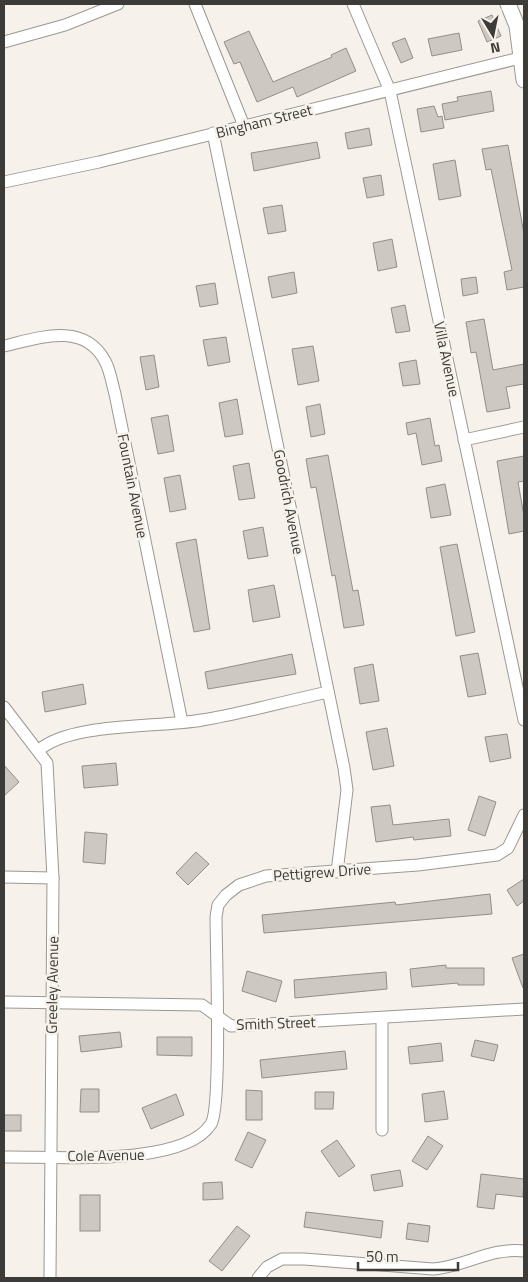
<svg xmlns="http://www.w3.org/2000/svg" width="528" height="1282" font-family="'Titillium Web',sans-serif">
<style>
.building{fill:#cdc9c2;stroke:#928e88}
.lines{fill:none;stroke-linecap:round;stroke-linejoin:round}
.street-casing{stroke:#9c9891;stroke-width:13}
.secondary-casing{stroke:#9c9891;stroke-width:17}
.street{stroke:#fff;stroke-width:11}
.secondary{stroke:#fff;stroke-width:15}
.labels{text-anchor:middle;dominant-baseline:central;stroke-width:5;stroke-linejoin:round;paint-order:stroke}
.street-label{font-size:15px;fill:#3d3b38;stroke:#f6f2eb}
</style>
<rect width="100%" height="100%" fill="#f6f2eb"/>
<g class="building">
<path d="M492,15L501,36L487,42L478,21Z"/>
<path d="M249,31L273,82L332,57L331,55L346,48L356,71L297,97L293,87L257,102L240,62L234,64L224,42Z"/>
<path d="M459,33L462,50L432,56L428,39Z"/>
<path d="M405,38L413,58L401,63L392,43Z"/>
<path d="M491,91L494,111L445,120L442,104L458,101L457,97Z"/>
<path d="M434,106L438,117L442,116L444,128L421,132L417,109Z"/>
<path d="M369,128L372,145L348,149L345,133Z"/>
<path d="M317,142L320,158L254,171L251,153Z"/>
<path d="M508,145L524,234V287L507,290L504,272L512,270L491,169L486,170L482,149Z"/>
<path d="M455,160L461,196L439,200L433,164Z"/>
<path d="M381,175L384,195L367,198L363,178Z"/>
<path d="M282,205L286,231L268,234L263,208Z"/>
<path d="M392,239L397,267L378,271L373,243Z"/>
<path d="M294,272L297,293L272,298L268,277Z"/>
<path d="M476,277L478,293L463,296L461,279Z"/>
<path d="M215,283L218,304L200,307L196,286Z"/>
<path d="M405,305L410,331L396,333L391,308Z"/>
<path d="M484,319L493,370L524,364V384L506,387L510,408L487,412L476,352L471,353L466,322Z"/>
<path d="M226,337L230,362L208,366L203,340Z"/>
<path d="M313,346L319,381L298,385L292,349Z"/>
<path d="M154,355L159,387L146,390L140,357Z"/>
<path d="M416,360L420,384L403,386L399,363Z"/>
<path d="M237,399L243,434L225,437L219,403Z"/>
<path d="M320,404L325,434L311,437L306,407Z"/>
<path d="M168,415L174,451L158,454L151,418Z"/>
<path d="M430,418L435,446L439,445L442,461L422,465L416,433L408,435L406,423Z"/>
<path d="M328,455L353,591L358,590L364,625L344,628L335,575L332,576L316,487L311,488L306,459Z"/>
<path d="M524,456V481L518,482L524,516V531L509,534L497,461Z"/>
<path d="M249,463L255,498L239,500L233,466Z"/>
<path d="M180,475L186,509L170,512L164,478Z"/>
<path d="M445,484L451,515L431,518L426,488Z"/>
<path d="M263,527L268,556L248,559L243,531Z"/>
<path d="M196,539L210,629L194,632L176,543Z"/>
<path d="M457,544L475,632L456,636L440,547Z"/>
<path d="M274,585L280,617L253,622L248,590Z"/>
<path d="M478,653L486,694L468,697L460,656Z"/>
<path d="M292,654L296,674L208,689L205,672Z"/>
<path d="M373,664L379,701L360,704L354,668Z"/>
<path d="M83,684L86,704L45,712L42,692Z"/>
<path d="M387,728L394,766L373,770L366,732Z"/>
<path d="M507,734L511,758L490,762L485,737Z"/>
<path d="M116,763L118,785L84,788L82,766Z"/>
<path d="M4,765L19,782L4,796Z"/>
<path d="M479,796L496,802L485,836L468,830Z"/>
<path d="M390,805L393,825L449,819L451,836L414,840L413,837L376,842L371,807Z"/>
<path d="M85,832L107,834L105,864L83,862Z"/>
<path d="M196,852L209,864L188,885L176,873Z"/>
<path d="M524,879V901L517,906L507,890Z"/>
<path d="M490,894L492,914L264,933L262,915L395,902L396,905Z"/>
<path d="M524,954V987L523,988L512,958Z"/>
<path d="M446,965V968H484V985H458V983L412,987L410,969Z"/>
<path d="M247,971L282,981L276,1002L242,991Z"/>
<path d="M386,972L387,989L295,998L294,980Z"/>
<path d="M120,1032L122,1047L81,1052L79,1036Z"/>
<path d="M157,1037H192V1056L157,1055Z"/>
<path d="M475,1040L498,1045L494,1061L471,1056Z"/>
<path d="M441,1043L443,1061L410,1064L408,1047Z"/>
<path d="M345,1051L347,1069L262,1078L260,1060Z"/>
<path d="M81,1089H99V1112H80Z"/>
<path d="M246,1090L262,1091V1120H246Z"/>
<path d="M444,1091L448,1119L425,1122L422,1094Z"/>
<path d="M315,1092H334L333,1109H315Z"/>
<path d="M176,1094L184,1115L151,1129L142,1108Z"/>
<rect x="4" y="1115" width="17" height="16"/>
<path d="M248,1132L266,1140L252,1168L235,1160Z"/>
<path d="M428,1136L443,1146L427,1170L412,1161Z"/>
<path d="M337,1140L355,1166L339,1177L321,1151Z"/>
<path d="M400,1170L403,1186L374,1191L371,1175Z"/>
<path d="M481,1174L524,1179L523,1197L496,1194L494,1209L477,1207Z"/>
<path d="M222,1182L223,1199L203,1200V1183Z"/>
<rect x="80" y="1195" width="20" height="36"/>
<path d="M306,1212L383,1221L381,1238L304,1227Z"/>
<path d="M408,1223L430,1226L428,1242L406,1239Z"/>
<path d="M237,1226L250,1236L222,1271L209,1261Z"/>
</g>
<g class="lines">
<g class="street-casing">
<g id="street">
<path d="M195,4L244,126"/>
<path d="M353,4L390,91L524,720"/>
<path d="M4,42L65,25L118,4"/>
<path d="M213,133L344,768L347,790L337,872"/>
<path d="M4,182L99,162L524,57"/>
<path d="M4,346C38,338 84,321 105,361C110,370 112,383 115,394L182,722"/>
<path d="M464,440L524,427"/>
<path d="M4,707L47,763L53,878L50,1278"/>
<path d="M39,750C72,722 158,728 202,720C244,713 286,701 328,692"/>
<path d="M4,877L53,878"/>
<path d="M4,1002L202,1005L231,1026L524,1009"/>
<path d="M382,1018V1130"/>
<path d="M4,1157C52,1156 183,1168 211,1124C222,1107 216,948 216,917L218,905L226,895L239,885L266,876L418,865L497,855L508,848L524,815"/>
<path d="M258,1278L267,1267L282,1259H304L433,1269C464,1267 491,1247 524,1251"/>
</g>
</g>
<g class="secondary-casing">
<path id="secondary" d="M508,4L517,26L524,80"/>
</g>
<use href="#street" class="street"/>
<use href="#secondary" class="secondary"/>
</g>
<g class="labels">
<g class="street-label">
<text transform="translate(264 121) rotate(-14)">Bingham Street</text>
<text transform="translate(447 359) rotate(78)">Villa Avenue</text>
<text transform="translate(133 486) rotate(79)">Fountain Avenue</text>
<text transform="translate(289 502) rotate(79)">Goodrich Avenue</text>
<text transform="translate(322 872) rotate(-4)">Pettigrew Drive</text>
<text transform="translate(52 985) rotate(-89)">Greeley Avenue</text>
<text transform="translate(276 1023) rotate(-2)">Smith Street</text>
<text transform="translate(106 1155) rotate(-1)">Cole Avenue</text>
</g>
</g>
<rect width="528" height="1282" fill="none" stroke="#3d3b38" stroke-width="10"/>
<g transform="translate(493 35) rotate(170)" stroke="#f6f2eb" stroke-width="4" paint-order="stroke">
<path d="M0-4L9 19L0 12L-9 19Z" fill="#3d3b38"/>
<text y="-8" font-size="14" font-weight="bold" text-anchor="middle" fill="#3d3b38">N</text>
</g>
<path d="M358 1262v8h100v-8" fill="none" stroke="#3d3b38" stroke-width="2.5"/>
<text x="366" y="1262" font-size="15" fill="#3d3b38" stroke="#f6f2eb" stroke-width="4" paint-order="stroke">50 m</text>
</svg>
